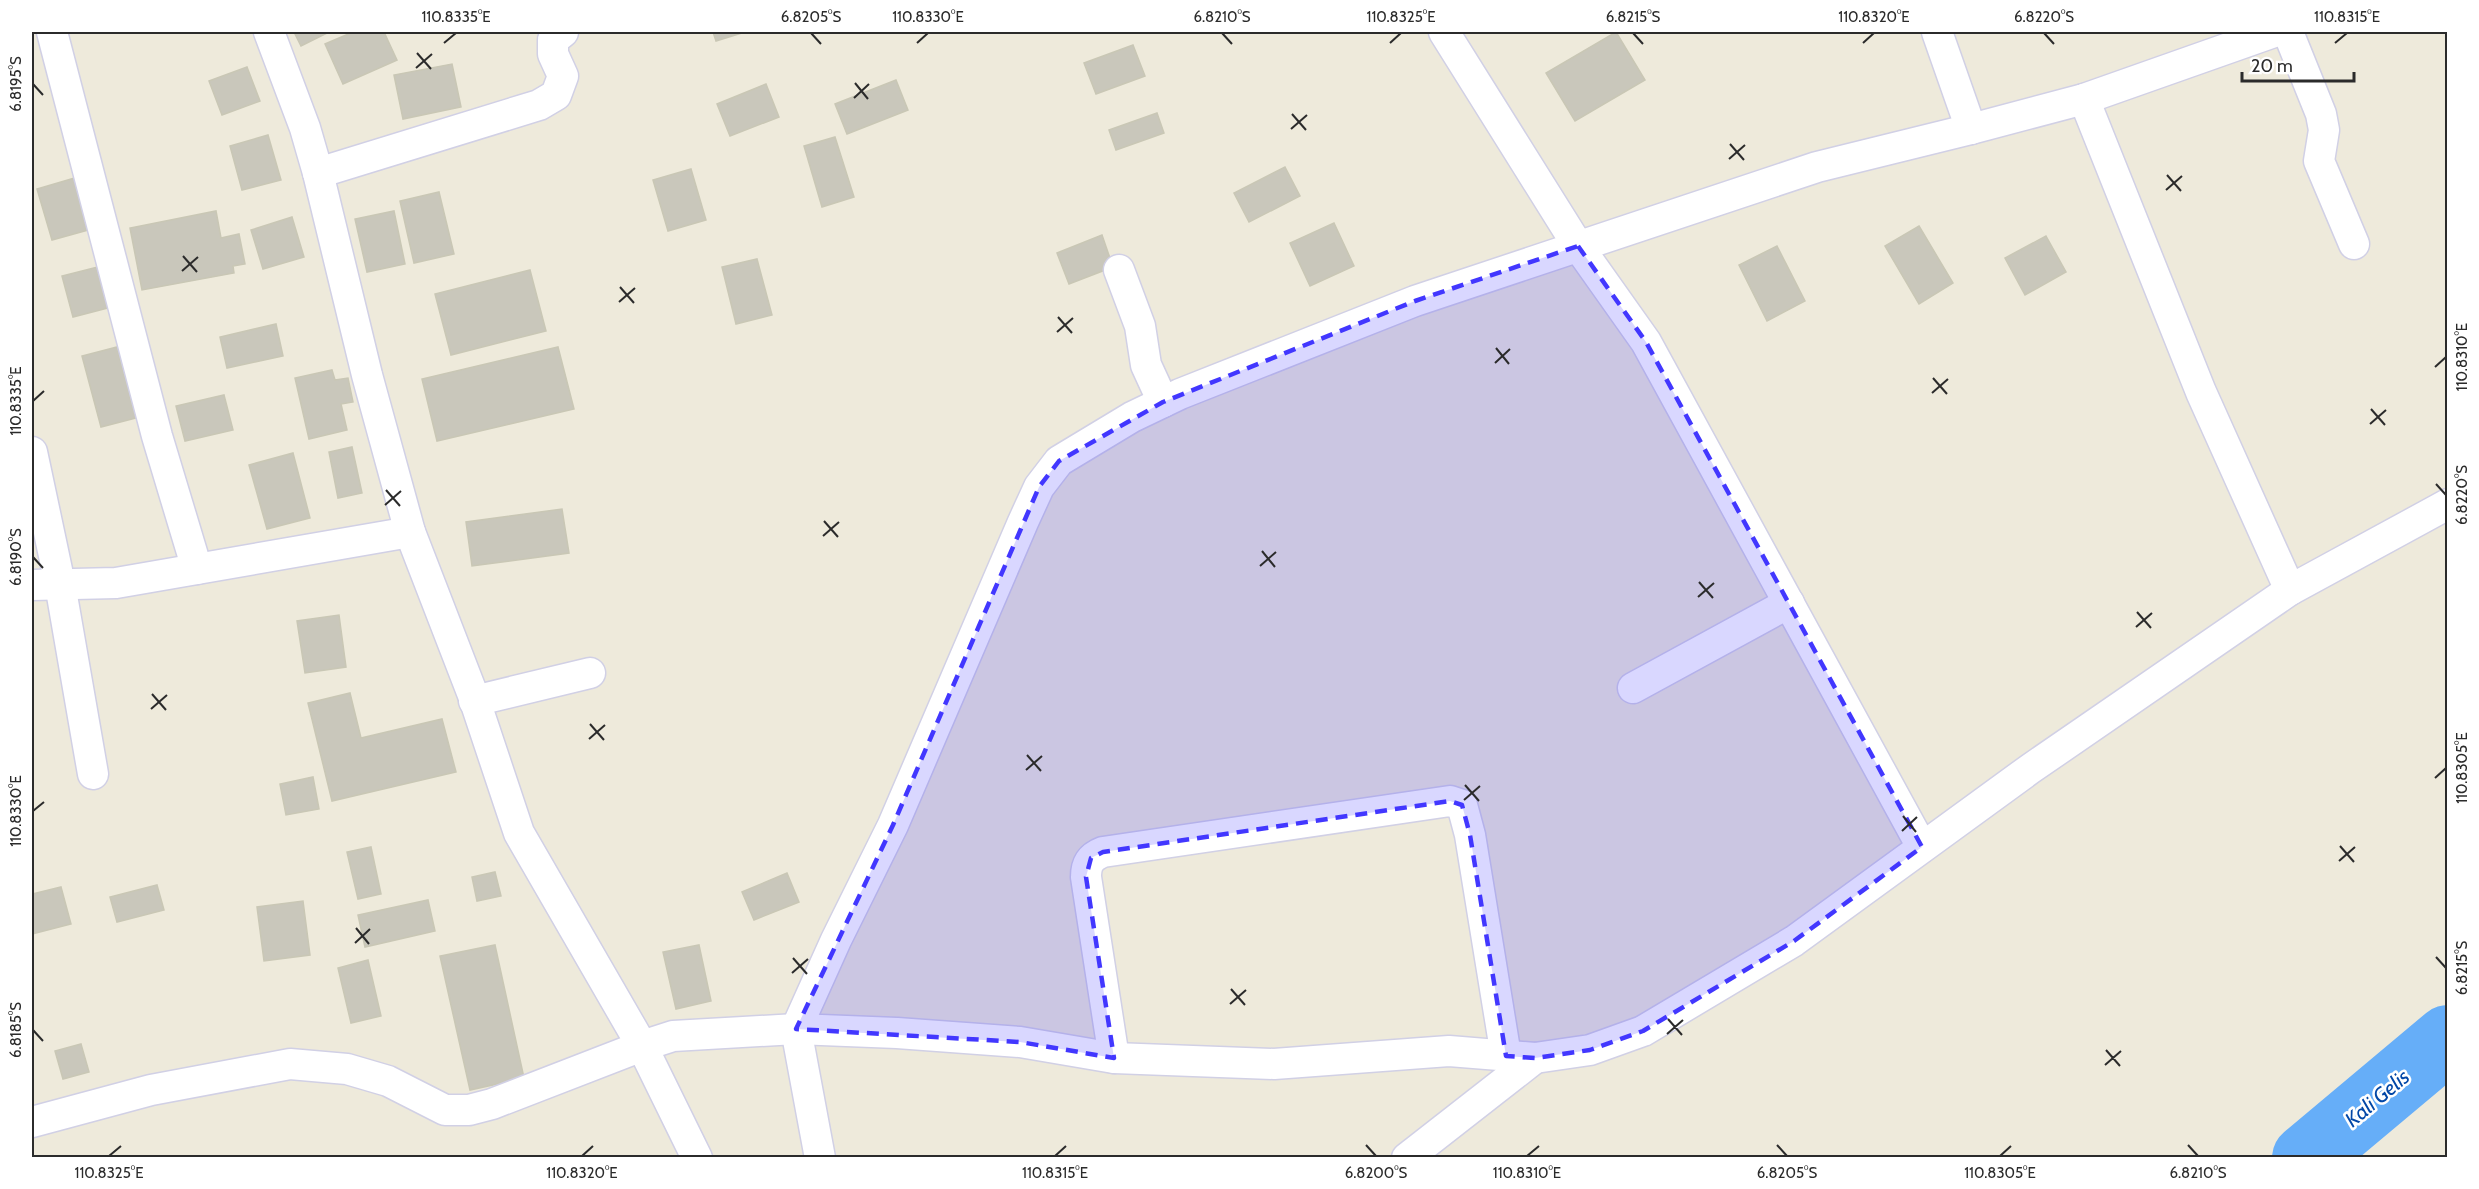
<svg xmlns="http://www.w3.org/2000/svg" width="2479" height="1189" font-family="Cabin,sans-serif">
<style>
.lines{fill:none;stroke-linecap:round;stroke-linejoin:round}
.river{stroke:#66aef8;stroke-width:68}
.building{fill:#c9c7bb;stroke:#c9c7b5;stroke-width:1.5}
.street-casing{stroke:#d1d0e5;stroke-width:33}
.street{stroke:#fff;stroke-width:30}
.marked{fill:#4237ff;fill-opacity:0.2;stroke:#4237ff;stroke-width:4.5;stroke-dasharray:12 8;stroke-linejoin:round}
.ticks{fill:none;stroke:#2b2b2b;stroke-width:2}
.labels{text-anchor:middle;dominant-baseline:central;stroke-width:5;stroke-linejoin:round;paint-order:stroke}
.water-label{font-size:21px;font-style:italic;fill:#0247a7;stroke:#fff}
.neatline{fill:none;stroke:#2b2b2b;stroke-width:2}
.ticks-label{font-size:15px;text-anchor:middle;fill:#2b2b2b}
</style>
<rect width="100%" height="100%" fill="#eeeadb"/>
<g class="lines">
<path class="river" d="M2306,1158L2448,1039"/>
</g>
<g class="building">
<path d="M294,32H329L301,46Z"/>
<path d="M353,32H384L397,60L343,84L325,44Z"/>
<path d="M713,32H745L716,41Z"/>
<path d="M1616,32L1645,80L1575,121L1546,73Z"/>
<path d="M1133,45L1145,76L1096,94L1084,63Z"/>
<path d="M452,64L461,107L403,119L394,75Z"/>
<path d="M247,67L260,101L222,115L209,81Z"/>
<path d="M896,80L908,110L847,134L835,104Z"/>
<path d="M766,84L779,117L730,136L717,104Z"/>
<path d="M1157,113L1164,133L1116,150L1109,130Z"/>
<path d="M268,135L281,180L242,190L230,146Z"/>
<path d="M835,137L854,197L822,207L804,146Z"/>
<path d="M1285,167L1300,196L1249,222L1234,193Z"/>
<path d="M691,169L706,220L668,231L653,180Z"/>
<path d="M78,177L92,229L52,240L37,189Z"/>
<path d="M439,192L454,254L414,263L400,201Z"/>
<path d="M216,211L221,238L239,234L245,264L233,266L234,273L142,290L130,228Z"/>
<path d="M394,211L405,264L367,272L355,219Z"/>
<path d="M292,217L304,257L263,269L251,230Z"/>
<path d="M1334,223L1354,266L1310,286L1290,243Z"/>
<path d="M1919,226L1953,283L1919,304L1885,246Z"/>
<path d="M1102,235L1113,267L1069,284L1057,253Z"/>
<path d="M2046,236L2066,272L2025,295L2005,258Z"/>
<path d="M1777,246L1805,301L1767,321L1739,265Z"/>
<path d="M757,259L772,315L736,324L722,267Z"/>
<path d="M98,267L108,308L73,317L62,276Z"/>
<path d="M530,270L546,331L451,355L435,294Z"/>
<path d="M276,324L283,356L227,368L220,337Z"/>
<path d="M117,347L136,418L101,427L82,356Z"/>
<path d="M558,347L574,409L437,441L422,379Z"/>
<path d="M332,370L335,380L348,378L353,402L341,404L347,430L309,439L295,378Z"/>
<path d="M224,395L233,430L185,441L176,406Z"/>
<path d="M352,447L362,493L338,498L329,452Z"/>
<path d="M293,453L310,518L267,529L249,465Z"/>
<path d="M562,509L569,553L472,566L466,522Z"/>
<path d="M339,615L346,667L305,673L297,621Z"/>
<path d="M350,693L361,738L442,719L456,772L332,801L308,703Z"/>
<path d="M313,777L319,809L286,815L280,784Z"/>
<path d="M371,847L381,894L358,899L347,852Z"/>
<path d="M495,872L501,896L477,901L472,877Z"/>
<path d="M787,873L799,902L754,920L742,892Z"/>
<path d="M157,885L164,910L117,922L110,897Z"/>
<path d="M61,887L71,924L32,934V894Z"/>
<path d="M428,900L435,931L365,947L358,915Z"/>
<path d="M303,901L310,955L264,961L257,907Z"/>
<path d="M495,945L524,1078L470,1090L440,956Z"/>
<path d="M699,945L711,1001L676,1009L663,952Z"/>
<path d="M368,960L381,1016L351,1023L338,968Z"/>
<path d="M81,1044L89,1072L63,1079L55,1051Z"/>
</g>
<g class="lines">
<g class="street-casing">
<g id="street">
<path d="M52,32L157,436L197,569"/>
<path d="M269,32L305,128L318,173L367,375L410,532L473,695L519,833L642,1046L673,1036L796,1029L897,1033L1020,1042L1114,1058L1274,1064L1449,1051L1535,1058L1590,1050L1643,1031L1794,941L2030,769L2290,590L2448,504"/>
<path d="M1444,32L1578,246L1646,342L1922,847"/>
<path d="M1937,32L1971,129"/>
<path d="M2288,32L2321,114L2324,130L2319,161L2354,244"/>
<path d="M2084,99L2201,392L2290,590"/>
<path d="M318,173L539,105L556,95L563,76L553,54V40L563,32"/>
<path d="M1119,270L1140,326L1146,365L1163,402"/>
<path d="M32,452L60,584L93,774"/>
<path d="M32,585L116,583L410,532"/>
<path d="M1633,688L1789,603"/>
<path d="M474,701L590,673"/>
<path d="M1114,1058L1086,877C1086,864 1090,857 1103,852L1450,801L1462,805L1470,835L1506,1056"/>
<path d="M32,1122L151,1090L290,1064L347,1069L388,1081L445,1110H469L492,1104L642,1046L697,1158"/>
<path d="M820,1158L796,1029L836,940L893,825L1023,522L1039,487L1059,461L1132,417L1180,394L1415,301L1817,167L1971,129L2084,99L2274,32"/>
<path d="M1407,1158L1535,1058"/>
</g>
</g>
<use href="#street" class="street"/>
</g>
<path class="marked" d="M1578,246L1646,342L1922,847L1794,941L1643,1031L1590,1050L1535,1058L1506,1056L1470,835L1462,805L1450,801L1103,852L1091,858L1086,877L1114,1058L1020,1042L796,1029L893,825L1039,487L1059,461L1163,402L1415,301Z"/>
<path class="ticks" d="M811,33L821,44M1222,33L1232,44M1633,33L1643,44M2044,33L2054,44M444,43L456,33M917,43L928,33M1390,43L1401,33M1863,43L1874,33M2335,43L2347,33M417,53L431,69M416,68L432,54M855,83L868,99M33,84L43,95M854,98L869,84M1292,114L1306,130M1291,129L1307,115M1730,144L1744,160M1729,159L1745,145M2167,175L2181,191M2166,190L2182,176M183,256L197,272M182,271L198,257M620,287L634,303M619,302L635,288M1058,317L1072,333M1057,332L1073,318M1496,348L1509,364M1495,363L1510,349M2435,367L2446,357M1933,378L1947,394M1932,393L1948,379M33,401L44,391M2371,409L2385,425M2370,424L2386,410M2436,484L2446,495M386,490L400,506M385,505L401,491M824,521L838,537M823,536L839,522M1262,551L1275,567M33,557L43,568M1260,566L1276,552M1699,582L1713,598M1698,597L1714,583M2137,612L2151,628M2136,627L2152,613M152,694L166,710M151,709L167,695M590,724L604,740M589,739L605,725M1027,755L1041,771M1026,770L1042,756M2435,778L2446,768M1465,785L1479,801M1464,800L1480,786M33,811L44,802M1903,816L1916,832M1902,831L1917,817M2340,846L2354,862M2339,861L2355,847M356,928L369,944M355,943L370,929M2436,957L2446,968M793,958L807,974M792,973L808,959M1231,989L1245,1005M1230,1004L1246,990M1668,1019L1682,1035M33,1030L43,1041M1667,1034L1683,1020M2106,1050L2120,1066M2105,1065L2121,1051M1366,1145L1376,1156M1777,1145L1787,1156M2188,1145L2198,1156M109,1156L121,1146M582,1156L593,1146M1055,1156L1066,1146M1527,1156L1539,1146M2000,1156L2011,1146"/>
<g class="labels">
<g class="water-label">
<text transform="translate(2377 1098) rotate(-40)">Kali Gelis</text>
</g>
</g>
<rect width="2479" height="1189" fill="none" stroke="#ffffff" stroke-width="66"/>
<path d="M2242 72v9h112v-9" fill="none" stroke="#2b2b2b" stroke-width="3"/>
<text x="2251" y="72" font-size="18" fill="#2b2b2b" stroke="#ffffff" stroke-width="4.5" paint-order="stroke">20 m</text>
<rect x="33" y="33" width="2413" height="1123" class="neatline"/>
<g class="ticks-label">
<text x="456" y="22">110.8335°E</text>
<text x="811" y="22">6.8205°S</text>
<text x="928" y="22">110.8330°E</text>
<text x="1222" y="22">6.8210°S</text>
<text x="1401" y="22">110.8325°E</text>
<text x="1633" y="22">6.8215°S</text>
<text x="1874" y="22">110.8320°E</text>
<text x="2044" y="22">6.8220°S</text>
<text x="2347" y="22">110.8315°E</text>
<text transform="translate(16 84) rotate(-90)" y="5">6.8195°S</text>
<text transform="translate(2462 357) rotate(-90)" y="5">110.8310°E</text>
<text transform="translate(16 401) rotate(-90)" y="5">110.8335°E</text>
<text transform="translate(2462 495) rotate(-90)" y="5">6.8220°S</text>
<text transform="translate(16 557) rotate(-90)" y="5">6.8190°S</text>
<text transform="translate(2462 768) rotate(-90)" y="5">110.8305°E</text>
<text transform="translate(16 811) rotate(-90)" y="5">110.8330°E</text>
<text transform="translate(2462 968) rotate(-90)" y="5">6.8215°S</text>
<text transform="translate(16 1030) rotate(-90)" y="5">6.8185°S</text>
<text x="109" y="1178">110.8325°E</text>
<text x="582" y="1178">110.8320°E</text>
<text x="1055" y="1178">110.8315°E</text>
<text x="1376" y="1178">6.8200°S</text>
<text x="1527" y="1178">110.8310°E</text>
<text x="1787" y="1178">6.8205°S</text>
<text x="2000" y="1178">110.8305°E</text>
<text x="2198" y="1178">6.8210°S</text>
</g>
</svg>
